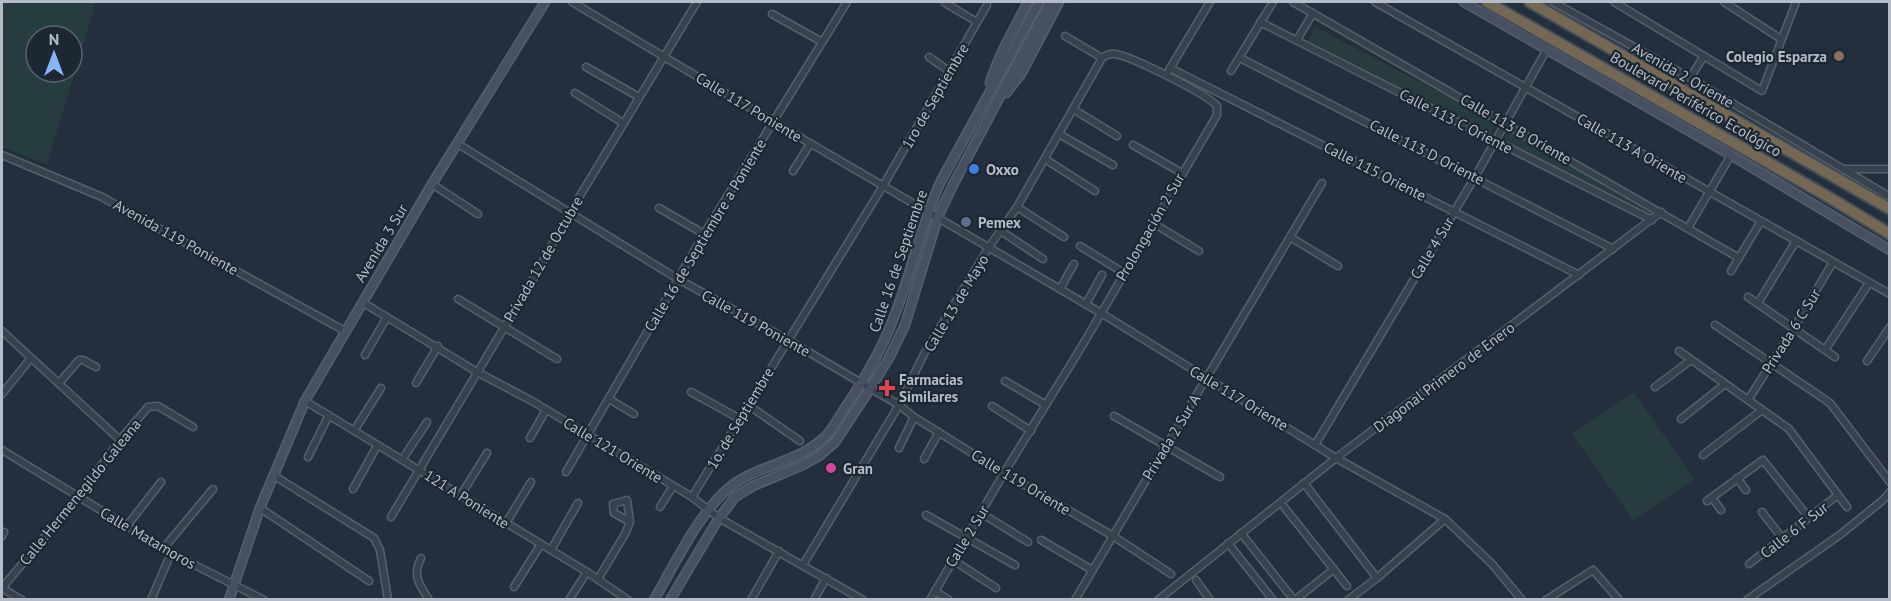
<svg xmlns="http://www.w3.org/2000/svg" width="1891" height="601" font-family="'PT Sans',sans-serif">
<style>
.green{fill:#263c3f;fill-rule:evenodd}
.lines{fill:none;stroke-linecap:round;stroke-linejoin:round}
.street-casing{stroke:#565f6c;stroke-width:9}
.secondary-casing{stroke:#565f6c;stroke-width:11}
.highway-casing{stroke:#434c59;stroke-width:14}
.street{stroke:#38414e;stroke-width:6}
.secondary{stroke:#465061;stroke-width:8}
.highway{stroke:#746855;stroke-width:10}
.education-dot{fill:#8d6e63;stroke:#1d2633;stroke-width:2}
.shop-dot{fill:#3f7fe0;stroke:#1d2633;stroke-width:2}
.service-dot{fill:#5c6f8a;stroke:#1d2633;stroke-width:2}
.health-dot{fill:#e0444e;stroke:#1d2633;stroke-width:2}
.hotel-dot{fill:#d1479c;stroke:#1d2633;stroke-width:2}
.labels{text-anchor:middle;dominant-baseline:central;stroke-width:4.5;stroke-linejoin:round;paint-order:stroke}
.poi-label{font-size:15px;font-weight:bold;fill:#b4bcc9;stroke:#1d2633;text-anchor:start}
.street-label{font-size:15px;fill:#b4bcc9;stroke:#1d2633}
</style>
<rect width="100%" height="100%" fill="#242f3e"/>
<g class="green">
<path d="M2,2H96L47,164L2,147ZM36,36H72V72H36Z"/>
<path d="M1315,27L1496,122L1491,133L1308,41Z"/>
<path d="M1509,132L1654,213L1650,216L1503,141Z"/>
<path d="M1634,392L1694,479L1633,520L1572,434Z"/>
</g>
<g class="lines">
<g class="street-casing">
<g id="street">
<path d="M572,2L772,121L1101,313L1336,458L1445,519L1492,564L1522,600"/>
<path d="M1293,2L1739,258"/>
<path d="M1375,2L1890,294"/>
<path d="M1553,2L1690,78L1890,197"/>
<path d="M1614,2L1762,91L1796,2"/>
<path d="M1724,2L1781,39"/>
<path d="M945,3L977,22"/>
<path d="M772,14L822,42"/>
<path d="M1260,22L1652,220"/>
<path d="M1065,36L1102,58"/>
<path d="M1297,40L1313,13"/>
<path d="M929,57L949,71"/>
<path d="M1240,58L1613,249"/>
<path d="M586,67L639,97"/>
<path d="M1170,68L1579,275"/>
<path d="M1169,70L1210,2"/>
<path d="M1231,71L1273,2"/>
<path d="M1690,78L1704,56"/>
<path d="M575,93L623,123"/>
<path d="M1073,109L1117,136"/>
<path d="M1059,134L1113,165"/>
<path d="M458,144L678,279L788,340L899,405L914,417L1004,473L1113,536L1171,574"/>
<path d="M1133,145L1182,173"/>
<path d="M2,155L102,197L345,331"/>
<path d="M1045,159L1095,191"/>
<path d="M1843,169H1890"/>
<path d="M793,171L810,144"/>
<path d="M432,184L478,214"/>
<path d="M1017,207L1064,237"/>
<path d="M659,208L704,234"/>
<path d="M1153,223L1199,251"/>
<path d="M1688,228L1731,155"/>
<path d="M1001,231L1043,259"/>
<path d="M1290,237L1338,266"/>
<path d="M1080,246L1124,273"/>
<path d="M1731,271L1761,221"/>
<path d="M1060,289L1074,264"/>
<path d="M1748,297L1835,357"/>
<path d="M458,299L557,359"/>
<path d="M362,302L477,372L532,401L692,497L719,518L863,600"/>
<path d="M1758,303L1796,241"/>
<path d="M1086,304L1102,275"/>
<path d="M1715,325L1830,403L1890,482"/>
<path d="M2,331L120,440"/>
<path d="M1825,350L1869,283"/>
<path d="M1679,351L1789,429L1847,507"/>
<path d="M365,355L387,317"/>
<path d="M1867,361L1890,327"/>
<path d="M1005,381L1046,405"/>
<path d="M60,382L79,360H83L96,367"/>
<path d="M416,383L438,346"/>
<path d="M1655,387L1691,360"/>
<path d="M691,392L740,419"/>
<path d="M2,394L31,358"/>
<path d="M609,399L634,414"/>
<path d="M1748,400L1794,328L1833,262"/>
<path d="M305,401L587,572L628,600"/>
<path d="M748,405L800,441"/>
<path d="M992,406L1031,431"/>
<path d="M1114,416L1220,477"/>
<path d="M1681,419L1725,384"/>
<path d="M354,431L381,388"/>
<path d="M530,438L546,410"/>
<path d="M1315,445L1475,177L1547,49"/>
<path d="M899,448L914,417"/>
<path d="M2,450L171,553L264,600"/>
<path d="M1703,455L1762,410"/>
<path d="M308,457L329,415"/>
<path d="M924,459L939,432"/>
<path d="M402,460L427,422"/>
<path d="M566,472L704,234L847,2"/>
<path d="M273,475L374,538L380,550L388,600"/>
<path d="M1737,478L1746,490"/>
<path d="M1304,483L1377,578"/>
<path d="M353,489L377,446"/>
<path d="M461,495L487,453"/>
<path d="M692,497L883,186L987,5"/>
<path d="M1712,498L1721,510"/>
<path d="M1707,501L1763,460L1809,518"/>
<path d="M660,507L673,486"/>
<path d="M1284,507L1347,586"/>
<path d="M260,508L369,581"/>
<path d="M1762,512L1782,538"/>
<path d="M981,513L1028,542"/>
<path d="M926,515L1015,565"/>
<path d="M391,517L532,281L569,214L697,2"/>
<path d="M506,523L531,482"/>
<path d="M126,527L161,482"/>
<path d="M1241,533L1294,600"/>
<path d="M2,536L4,532"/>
<path d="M1041,540L1092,570"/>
<path d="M1228,543L1273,600"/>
<path d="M163,549L213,489"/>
<path d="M551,550L578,503"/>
<path d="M421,558C412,577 419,583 429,600"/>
<path d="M953,560L996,588"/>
<path d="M1749,564L1838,495"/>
<path d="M803,565L899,405L924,354L989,247L1017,207L1102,58C1107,55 1110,53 1115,54C1131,56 1207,94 1217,106V115L1082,346L1004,473L930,600"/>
<path d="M598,579L625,534L630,522L627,500L613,504L614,513L630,522"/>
<path d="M1196,580L1210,600"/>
<path d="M514,587L541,544"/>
<path d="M2,588L78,497L120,440L148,407L158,406L193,427"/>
<path d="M2,588L22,600"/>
<path d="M935,591L949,600"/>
<path d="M151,600L171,553"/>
<path d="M569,600L587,572"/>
<path d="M751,600L779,551"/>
<path d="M814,600L826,578"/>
<path d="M1075,600L1322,183"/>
<path d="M1158,600L1336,458L1661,212"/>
<path d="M1295,600L1334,569"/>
<path d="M1348,600L1377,578L1445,519"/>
<path d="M1546,600L1593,570L1619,600"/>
<path d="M1747,600L1841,534L1883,500L1890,492"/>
</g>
</g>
<g class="secondary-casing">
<g id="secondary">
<path d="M1464,2L1731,155L1890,250"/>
<path d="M990,83C999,54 1014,29 1028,2"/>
<path d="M1006,93L1021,74L1059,2"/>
<path d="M229,600L260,508L305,401L432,184L545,2"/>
<path d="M654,600C674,565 700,511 730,487C759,464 799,463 826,436C835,426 841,413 849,402C866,376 881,351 892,322C911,276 920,226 941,181L1039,2"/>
<path d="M670,600L719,518L735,497L753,486L803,465L819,456L835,442L870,389L889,358L905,325L938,217L953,185L1050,2"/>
</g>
</g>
<g class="highway-casing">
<g id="highway">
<path d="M1487,2L1825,195L1890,234"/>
<path d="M1530,2L1890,209"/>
</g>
</g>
<use href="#street" class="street"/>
<use href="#secondary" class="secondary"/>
<use href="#highway" class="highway"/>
</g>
<circle class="education-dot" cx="1839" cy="56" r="6"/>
<circle class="shop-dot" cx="974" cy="169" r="6"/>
<circle class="service-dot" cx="966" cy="222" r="6"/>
<path class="health-dot" d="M884 379h6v6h6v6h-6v6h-6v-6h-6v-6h6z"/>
<circle class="hotel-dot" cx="831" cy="468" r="6"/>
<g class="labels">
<g class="poi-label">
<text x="1827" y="56" text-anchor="end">Colegio Esparza</text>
<text x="986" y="169">Oxxo</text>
<text x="978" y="222">Pemex</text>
<text x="899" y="379">Farmacias<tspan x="899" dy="17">Similares</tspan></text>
<text x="843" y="468">Gran</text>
</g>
<g class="street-label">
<text transform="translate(1683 75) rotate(30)">Avenida 2 Oriente</text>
<text transform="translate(935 96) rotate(-60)">1ro de Septiembre</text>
<text transform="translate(1696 104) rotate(30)">Boulevard Periférico Ecológico</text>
<text transform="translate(749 107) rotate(31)">Calle 117 Poniente</text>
<text transform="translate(1456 121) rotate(27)">Calle 113 C Oriente</text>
<text transform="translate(1516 129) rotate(30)">Calle 113 B Oriente</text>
<text transform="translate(1632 148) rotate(30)">Calle 113 A Oriente</text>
<text transform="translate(1427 152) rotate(27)">Calle 113 D Oriente</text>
<text transform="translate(1375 171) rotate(27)">Calle 115 Oriente</text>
<text transform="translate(1150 227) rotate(-60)">Prolongación 2 Sur</text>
<text transform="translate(705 235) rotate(-59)">Calle 16 de Septiembre a Poniente</text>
<text transform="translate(176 237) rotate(29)">Avenida 119 Poniente</text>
<text transform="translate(381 243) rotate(-59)">Avenida 3 Sur</text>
<text transform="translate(1432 248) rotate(-59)">Calle 4 Sur</text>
<text transform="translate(543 259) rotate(-60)">Privada 12 de Octubre</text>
<text transform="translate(898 261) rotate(-71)">Calle 16 de Septiembre</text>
<text transform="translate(956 303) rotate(-59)">Calle 13 de Mayo</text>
<text transform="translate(756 323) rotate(29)">Calle 119 Poniente</text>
<text transform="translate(1791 331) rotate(-58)">Privada 6 C Sur</text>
<text transform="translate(1444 377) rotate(-37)">Diagonal Primero de Enero</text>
<text transform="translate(1239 398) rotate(31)">Calle 117 Oriente</text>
<text transform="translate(740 418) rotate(-59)">1o. de Septiembre</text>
<text transform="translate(1171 437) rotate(-59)">Privada 2 Sur A</text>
<text transform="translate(613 450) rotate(31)">Calle 121 Oriente</text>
<text transform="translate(1021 482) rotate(31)">Calle 119 Oriente</text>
<text transform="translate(80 492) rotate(-51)">Calle Hermenegildo Galeana</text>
<text transform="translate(467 499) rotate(32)">121 A Poniente</text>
<text transform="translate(1794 530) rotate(-38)">Calle 6 F Sur</text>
<text transform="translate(967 536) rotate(-59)">Calle 2 Sur</text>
<text transform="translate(148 538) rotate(30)">Calle Matamoros</text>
</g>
</g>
<rect width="1891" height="601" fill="none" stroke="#b4bcc9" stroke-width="6"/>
<g transform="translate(54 54)"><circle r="28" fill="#1d2633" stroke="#59626f" stroke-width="1.5"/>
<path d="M0-4.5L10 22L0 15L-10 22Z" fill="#8ab4f8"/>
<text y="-9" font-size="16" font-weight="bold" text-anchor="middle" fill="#b4bcc9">N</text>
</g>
</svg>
